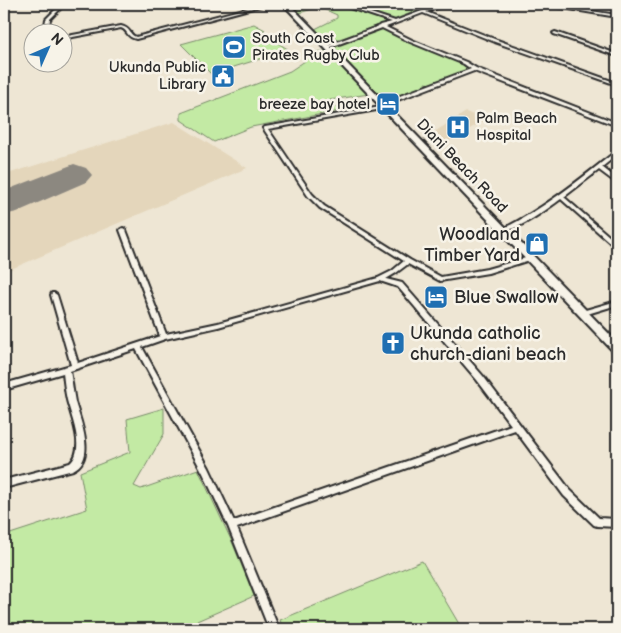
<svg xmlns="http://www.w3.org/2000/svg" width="621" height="633" font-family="'Balsamiq Sans',sans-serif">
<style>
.built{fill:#e4d6bb}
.green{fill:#c3eaa4;stroke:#778a68}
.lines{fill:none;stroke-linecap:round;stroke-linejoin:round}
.runway{fill:#8c8880;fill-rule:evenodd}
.street-casing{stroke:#2b2b2b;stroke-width:4}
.secondary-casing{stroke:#2b2b2b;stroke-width:4}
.street{fill:#f7f3e8;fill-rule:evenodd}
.secondary{fill:#f7f3e8;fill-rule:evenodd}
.labels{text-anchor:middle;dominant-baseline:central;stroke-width:5;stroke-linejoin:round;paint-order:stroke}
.far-poi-label{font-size:15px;fill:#2b2b2b;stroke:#f7f3e8;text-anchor:start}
.far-street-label{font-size:15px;fill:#2b2b2b;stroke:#f7f3e8}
.poi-label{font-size:18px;fill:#2b2b2b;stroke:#f7f3e8;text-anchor:start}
</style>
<rect width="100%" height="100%" fill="#eee6d4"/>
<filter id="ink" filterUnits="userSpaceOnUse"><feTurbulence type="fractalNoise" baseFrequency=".02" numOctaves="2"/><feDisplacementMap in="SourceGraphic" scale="10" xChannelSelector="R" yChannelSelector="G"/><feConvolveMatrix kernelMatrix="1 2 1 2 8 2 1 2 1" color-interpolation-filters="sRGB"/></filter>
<g filter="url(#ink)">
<g class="built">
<path d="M466,112L485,120L441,146L431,134Z"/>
<path d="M174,122L247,168L4,272V175Z"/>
</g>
<g class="green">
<path d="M299,4H337L390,21L328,43L315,29L337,18V15L319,7L299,13L292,6Z"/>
<path d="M342,4H419L426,7L393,20Z"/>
<path d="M254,24L265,30L261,32L289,50L211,74L181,44Z"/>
<path d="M381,27L465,63L470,69L432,84L425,83L426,86L390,100L384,99L330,46Z"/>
<path d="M326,51L369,94L330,100L339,111L251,127L214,142L181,120V113L290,71L305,61C308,51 317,52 326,51Z"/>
<path d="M164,408V434L134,486L141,489L198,469L233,544L254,596L190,624L191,629H4V536L87,509L80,472L130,452L127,419Z"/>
<path d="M422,561L462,629H283L280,620Z"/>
</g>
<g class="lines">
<path class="runway" d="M74,164L86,168L92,175L86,182L17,212L4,215V191Z"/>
<g class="street-casing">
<g id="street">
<path d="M53,4H57L61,8L50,19L48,32H44L46,19L57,8Z"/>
<path d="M263,4H268L136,39C126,37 128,30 121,28L62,39V37L121,26C131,28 129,35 136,37Z"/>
<path d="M296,4H301L289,8L287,7Z"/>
<path d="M338,4H343L395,21L430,8L420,4C425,4 428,6 432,6C437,7 442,4 448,4L426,12L497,40L617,83V85L495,42L423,13L386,27L412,40L466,62L476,68L617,123V126L474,71L385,105H381V103L471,69L464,64L410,42L382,28L328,48H326V46L379,26L380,25L392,22Z"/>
<path d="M539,4H546L617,15V17Z"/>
<path d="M555,32L617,54V56L554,34L553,33Z"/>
<path d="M386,106H388V108L268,129L312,194L324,206L410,260L441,277L487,269L529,257H533L534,258L533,259L488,273L440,281L408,264L396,273L386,279L402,283L483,376L570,490L599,518L617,519V527L597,526L594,525L564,496L515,430L237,528L279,629H269L228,526L203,473L136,349L70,371C72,381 73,392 75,402C80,420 97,459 73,470L4,488V480L70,463C86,449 71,417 67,400C65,391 64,382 63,373L4,390V384L71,365L51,295L52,293H54L57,295L78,363L160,336L120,230L121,229L123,228L126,230L166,334L218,323L378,278L392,271L404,261L320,208L308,196L263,128L265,127ZM380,281L398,287L477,380L511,425L234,521L209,468L142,347L165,339L218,327Z"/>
<path d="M615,152H617V155L602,167L617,179V183L615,182L599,170L564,197L617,243V248L615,247L561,199C549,208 517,231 503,231L502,230L503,229C545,208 579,180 615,152Z"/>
<path d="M617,301V305L584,315L581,313L582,311Z"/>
</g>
</g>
<g class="secondary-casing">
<path id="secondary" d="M283,4H289L617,342V352L613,351Z"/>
</g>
<use href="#street" class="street"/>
<use href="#secondary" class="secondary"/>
</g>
</g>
<defs>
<g id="stadium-square" transform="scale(1.25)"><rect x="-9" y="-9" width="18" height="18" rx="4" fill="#1f6fb2" stroke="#f7f3e8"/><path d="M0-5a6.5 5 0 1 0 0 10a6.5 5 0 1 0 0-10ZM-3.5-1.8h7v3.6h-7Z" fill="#fff"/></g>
<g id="civic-square" transform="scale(1.25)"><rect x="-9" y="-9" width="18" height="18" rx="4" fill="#1f6fb2" stroke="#f7f3e8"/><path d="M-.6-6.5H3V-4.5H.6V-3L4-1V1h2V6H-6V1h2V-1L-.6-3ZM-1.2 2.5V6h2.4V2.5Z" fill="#fff"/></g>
<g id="hotel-square" transform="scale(1.25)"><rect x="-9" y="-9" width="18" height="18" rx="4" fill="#1f6fb2" stroke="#f7f3e8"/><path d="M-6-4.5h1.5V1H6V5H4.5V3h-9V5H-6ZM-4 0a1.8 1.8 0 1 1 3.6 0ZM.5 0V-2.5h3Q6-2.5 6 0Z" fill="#fff"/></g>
<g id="hospital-square" transform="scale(1.25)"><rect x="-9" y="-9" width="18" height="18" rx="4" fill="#1f6fb2" stroke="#f7f3e8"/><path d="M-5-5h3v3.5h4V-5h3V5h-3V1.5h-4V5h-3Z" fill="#fff"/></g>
<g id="shop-square" transform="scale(1.25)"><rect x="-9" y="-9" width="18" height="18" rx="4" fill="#1f6fb2" stroke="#f7f3e8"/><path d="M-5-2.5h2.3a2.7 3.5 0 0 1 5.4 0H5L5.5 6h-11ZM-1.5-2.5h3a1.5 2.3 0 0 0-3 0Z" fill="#fff"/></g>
<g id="church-square" transform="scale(1.25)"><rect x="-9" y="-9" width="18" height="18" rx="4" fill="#1f6fb2" stroke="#f7f3e8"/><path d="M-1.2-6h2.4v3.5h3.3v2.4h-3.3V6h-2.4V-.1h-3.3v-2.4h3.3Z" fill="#fff"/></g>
</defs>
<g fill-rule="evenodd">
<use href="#stadium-square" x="234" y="47"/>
<use href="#civic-square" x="223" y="76"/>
<use href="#hotel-square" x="388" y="104"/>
<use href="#hospital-square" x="458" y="127"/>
<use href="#shop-square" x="537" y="244"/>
<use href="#hotel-square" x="436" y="297"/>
<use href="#church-square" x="393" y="343"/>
</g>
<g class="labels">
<g class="far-poi-label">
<text x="252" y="38">South Coast<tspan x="252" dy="17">Pirates Rugby Club</tspan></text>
<text x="206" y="67" text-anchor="end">Ukunda Public<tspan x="206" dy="17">Library</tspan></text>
<text x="370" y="104" text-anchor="end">breeze bay hotel</text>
<text x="476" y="118">Palm Beach<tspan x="476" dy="17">Hospital</tspan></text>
</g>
<g class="far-street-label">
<text transform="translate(462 166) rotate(46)">Diani Beach Road</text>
</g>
<g class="poi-label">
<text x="520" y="234" text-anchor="end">Woodland<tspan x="520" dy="21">Timber Yard</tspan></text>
<text x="454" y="297">Blue Swallow</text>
<text x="410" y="333">Ukunda catholic<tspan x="410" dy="21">church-diani beach</tspan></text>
</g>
</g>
<rect width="621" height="633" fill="none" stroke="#f7f3e8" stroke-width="20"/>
<rect x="10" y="10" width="601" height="613" fill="none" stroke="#2b2b2b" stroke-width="2" filter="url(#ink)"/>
<g transform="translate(48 48) rotate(45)"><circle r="24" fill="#f7f3e8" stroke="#a5a39c"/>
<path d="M0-4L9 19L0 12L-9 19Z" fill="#1f6fb2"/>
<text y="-8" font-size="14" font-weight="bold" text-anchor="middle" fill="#2b2b2b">N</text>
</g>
</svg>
